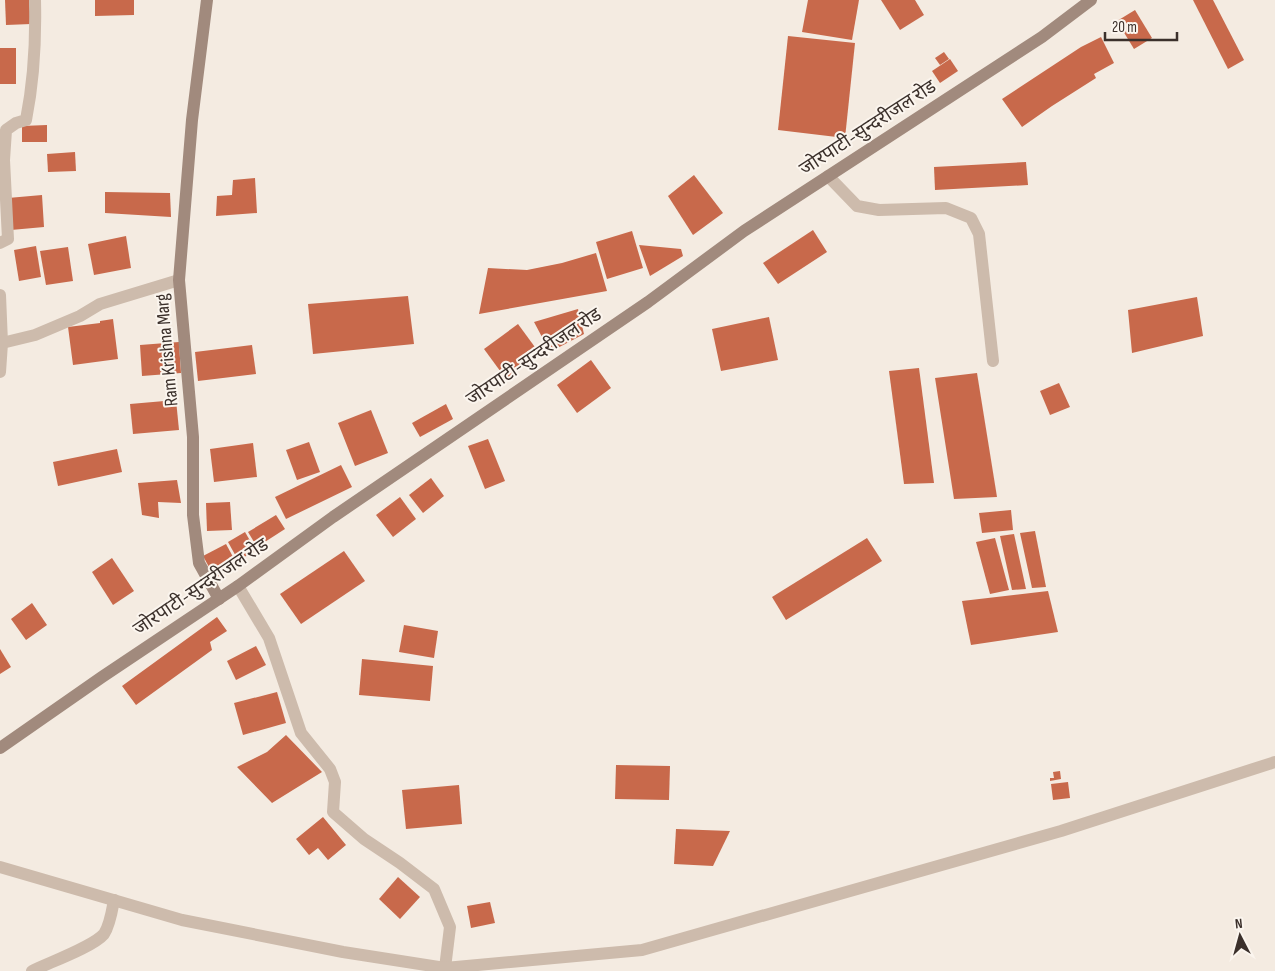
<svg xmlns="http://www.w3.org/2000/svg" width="1275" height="971" font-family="'Sofia Sans Condensed','Noto Sans Devanagari',sans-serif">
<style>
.building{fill:#c8694b}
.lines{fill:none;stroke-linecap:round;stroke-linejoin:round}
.lane{stroke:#cdbbac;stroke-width:12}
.street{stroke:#cdbbac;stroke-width:12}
.secondary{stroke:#a18a7d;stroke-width:12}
.labels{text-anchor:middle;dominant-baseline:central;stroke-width:4;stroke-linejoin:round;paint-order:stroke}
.street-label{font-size:19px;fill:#3b302b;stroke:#fbf5ee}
</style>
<rect width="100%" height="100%" fill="#f4ebe1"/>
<g class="building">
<path d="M5,0H29L31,24L6,25Z"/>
<path d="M95,0H134V15L95,16Z"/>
<path d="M808,0H859L852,40L802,32Z"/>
<path d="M881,0H915L924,15L900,30Z"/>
<path d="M1193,0H1213L1244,60L1228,69Z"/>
<path d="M1135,10L1152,38L1134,49L1117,21Z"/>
<path d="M788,36L855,43L845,138L778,130Z"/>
<path d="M1101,37L1114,63L1094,74L1096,78L1052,106L1022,127L1002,99L1081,47Z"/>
<rect x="0" y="48" width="16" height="36"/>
<path d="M944,52L949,59L940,65L935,58Z"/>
<path d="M950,59L958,71L940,83L932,71Z"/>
<path d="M47,125V142H22V126Z"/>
<path d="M75,152L76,171L48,172L47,154Z"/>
<path d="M1026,162L1028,185L935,190L934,167Z"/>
<path d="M694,175L723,213L693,235L668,196Z"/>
<path d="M255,178L257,213L216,216L217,196L232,195L233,180Z"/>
<path d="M105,192L170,193L171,217L105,213Z"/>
<path d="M42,195L44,227L11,230L8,198Z"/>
<path d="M813,230L827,252L778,284L763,263Z"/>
<path d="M632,231L643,268L607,279L596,242Z"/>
<path d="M126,236L131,268L94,275L88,244Z"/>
<path d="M639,245L681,249L683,256L650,276Z"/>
<path d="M36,246L41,277L19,281L14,250Z"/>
<path d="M68,247L73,281L46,285L40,251Z"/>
<path d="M596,253L607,291L479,314L488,268L527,270L562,263Z"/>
<path d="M408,296L414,344L313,354L308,304Z"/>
<path d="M1197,297L1203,336L1132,353L1128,310Z"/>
<path d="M578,309L584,334L550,352L534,322Z"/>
<path d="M769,317L778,360L721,371L712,329Z"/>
<path d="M113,319L118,359L73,365L68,327L100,323V321Z"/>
<path d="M518,324L540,354L506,379L484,349Z"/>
<path d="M179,342L181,373L142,376L140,345Z"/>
<path d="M252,345L256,374L198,381L195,352Z"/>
<path d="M591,360L611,388L577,413L557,385Z"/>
<path d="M919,368L934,483L904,484L889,371Z"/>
<path d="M977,373L997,497L954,499L935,378Z"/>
<path d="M1059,383L1070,407L1050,415L1040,391Z"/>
<path d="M176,400L179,430L133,434L130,404Z"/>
<path d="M446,404L453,419L420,437L412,423Z"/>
<path d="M371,410L388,453L355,466L338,423Z"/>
<path d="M488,439L505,481L485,489L468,446Z"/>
<path d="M309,442L320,472L297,480L286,450Z"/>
<path d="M253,443L257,477L214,482L210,449Z"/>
<path d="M117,449L122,472L58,486L53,462Z"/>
<path d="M341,465L352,487L286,519L275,497Z"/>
<path d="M431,478L444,496L423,513L409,495Z"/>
<path d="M177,480L181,503L158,502L159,518L142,515L138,483Z"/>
<path d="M400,497L416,519L393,537L376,515Z"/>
<path d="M230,502L232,530L207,531L206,503Z"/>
<path d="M1011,510L1013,530L982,533L979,513Z"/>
<path d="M276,515L285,529L257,547L248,532Z"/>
<path d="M1035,531L1046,587L1032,588L1020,533Z"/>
<path d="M245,532L256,551L238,560L228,542Z"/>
<path d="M1014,534L1026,589L1012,590L1000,536Z"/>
<path d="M867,538L882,561L786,620L772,597Z"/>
<path d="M995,538L1009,590L990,594L976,542Z"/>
<path d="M226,544L238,566L215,578L203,556Z"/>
<path d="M344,551L365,581L301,624L280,594Z"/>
<path d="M112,558L134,591L113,605L92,572Z"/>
<path d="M1048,591L1058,632L971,645L962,601Z"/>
<path d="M32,603L47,625L26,640L11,619Z"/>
<path d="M217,617L227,631L210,642L212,650L136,705L122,686Z"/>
<path d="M404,625L438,631L434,658L399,652Z"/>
<path d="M256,646L266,665L236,680L227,661Z"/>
<path d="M0,649L11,667L0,674Z"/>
<path d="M362,659L433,666L430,701L359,695Z"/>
<path d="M277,692L286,723L243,735L234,703Z"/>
<path d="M286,735L322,772L272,803L237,767L267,752Z"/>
<path d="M616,765L670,766L669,800L615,799Z"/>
<path d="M1060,771L1061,779L1050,781V778H1054L1053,772Z"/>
<path d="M1068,782L1070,798L1053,800L1051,784Z"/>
<path d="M459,785L462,824L406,829L402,790Z"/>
<path d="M323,817L346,845L328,860L318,848L309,855L296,839Z"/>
<path d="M676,829L730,831L713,866L674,864Z"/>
<path d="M398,877L420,897L400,919L379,899Z"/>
<path d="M490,902L495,923L471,928L467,906Z"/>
</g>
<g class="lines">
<g class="lane">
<path d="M828,176L857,206L879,210L946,208L971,218L979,234L993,361"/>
<path d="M32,971C48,963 93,947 104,934C110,925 112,911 114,900"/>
</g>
<g class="street">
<path d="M0,243L8,239L4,160L6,130L16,123L26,120C34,80 36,41 35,0"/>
<path d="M0,295L2,343"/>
<path d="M0,372L2,343L35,335L80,316L100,304L179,280"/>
<path d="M238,586L269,638L301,733L330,769L335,782L333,812L364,839L400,863L434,889L450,927L445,968"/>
<path d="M0,867L182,920L343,952L445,968L642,950L1061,831L1275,762"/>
</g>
<g class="secondary">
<path d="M207,0L192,120L179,280L193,437V515L199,563L219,599"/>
<path d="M0,748L102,677L238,586L333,517L648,302L744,231L1042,37L1091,0"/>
</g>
</g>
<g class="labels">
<g class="street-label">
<text transform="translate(868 128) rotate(-33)">जोरपाटी-सुन्दरीजल रोड</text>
<text transform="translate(167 350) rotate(-95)">Ram Krishna Marg</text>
<text transform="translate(534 357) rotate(-34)">जोरपाटी-सुन्दरीजल रोड</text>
<text transform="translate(201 587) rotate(-34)">जोरपाटी-सुन्दरीजल रोड</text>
</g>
</g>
<g transform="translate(1240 936) rotate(354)" stroke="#fbf5ee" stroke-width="4" paint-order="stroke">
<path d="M0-4L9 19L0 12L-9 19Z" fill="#3b302b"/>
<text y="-8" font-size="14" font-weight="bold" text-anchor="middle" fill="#3b302b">N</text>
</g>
<path d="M1105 32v8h72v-8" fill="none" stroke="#3b302b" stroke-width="2.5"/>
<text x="1112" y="32" font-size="15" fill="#3b302b" stroke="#fbf5ee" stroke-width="4" paint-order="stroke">20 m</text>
</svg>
